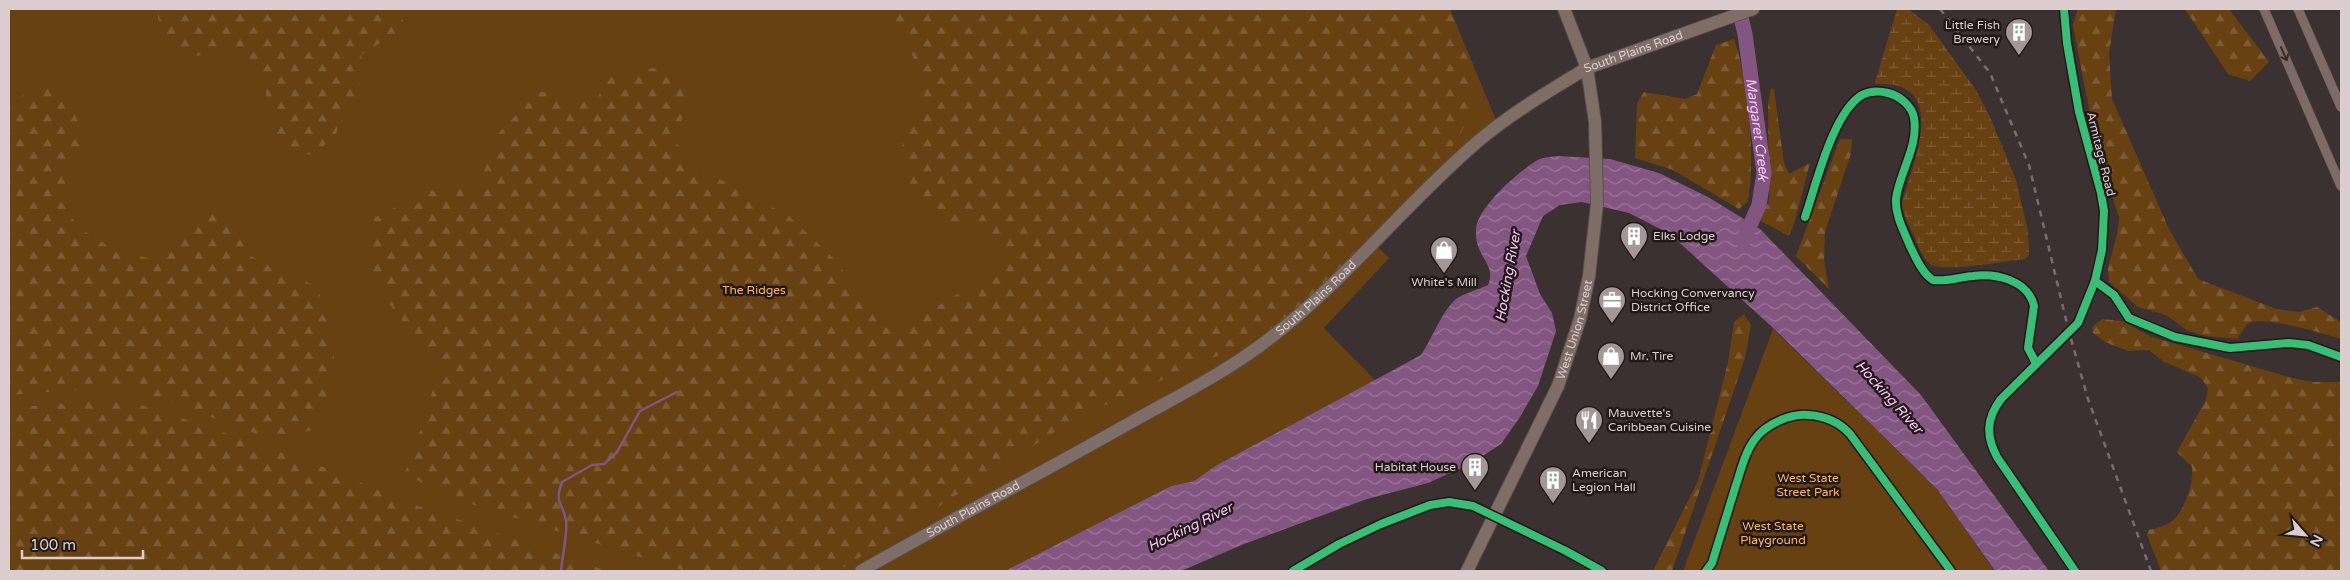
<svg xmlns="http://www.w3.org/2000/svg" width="2350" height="580" font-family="'Varela Round',sans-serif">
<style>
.green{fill:#684113}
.forest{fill:url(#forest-firs)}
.wetland{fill:url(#wetland-marsh)}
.water{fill:url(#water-waves)}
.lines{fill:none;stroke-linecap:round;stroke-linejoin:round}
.stream{stroke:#835681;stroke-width:2.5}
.river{stroke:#835681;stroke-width:15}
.minor-casing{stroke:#584e4e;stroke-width:10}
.secondary-casing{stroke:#584e4e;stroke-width:14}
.minor{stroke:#7c6b66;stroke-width:9}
.secondary{stroke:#7f6d68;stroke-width:12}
.rail{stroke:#796d6c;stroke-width:2.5;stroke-dasharray:6 6;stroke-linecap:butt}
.cycleway-casing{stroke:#211818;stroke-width:11}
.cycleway{stroke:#3abd76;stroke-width:8}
.oneway{stroke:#382d2c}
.labels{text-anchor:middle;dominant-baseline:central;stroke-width:5;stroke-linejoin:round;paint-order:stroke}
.poi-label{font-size:12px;fill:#dccece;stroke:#211818;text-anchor:start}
.street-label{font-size:12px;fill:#dccece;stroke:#211818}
.park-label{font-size:12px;fill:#feb56d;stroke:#211818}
.water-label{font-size:14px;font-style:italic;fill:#fec4fd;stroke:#211818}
</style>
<defs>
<pattern id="forest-firs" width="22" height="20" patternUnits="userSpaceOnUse" patternTransform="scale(1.25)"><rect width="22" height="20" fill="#684113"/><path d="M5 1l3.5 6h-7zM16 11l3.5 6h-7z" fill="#7d5b34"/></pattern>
<pattern id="wetland-marsh" width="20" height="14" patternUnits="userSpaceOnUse" patternTransform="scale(1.25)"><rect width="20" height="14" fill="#684113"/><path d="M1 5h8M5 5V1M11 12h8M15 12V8" fill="none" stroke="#7d5b34"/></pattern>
<pattern id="water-waves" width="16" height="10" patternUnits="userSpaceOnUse" patternTransform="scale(1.25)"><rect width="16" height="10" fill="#835681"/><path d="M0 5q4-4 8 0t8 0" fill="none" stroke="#9a7597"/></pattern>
</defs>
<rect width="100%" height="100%" fill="#3c3131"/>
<g class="green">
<path d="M9,9H1450L1498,125L1375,244L1389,258L1324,328L1375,380L1217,465L1194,481L1171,486L1005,571H9Z"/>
<path d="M1773,329L1937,489L1994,571H1683Z"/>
</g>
<g class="forest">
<path d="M157,9H393L408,26L400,46L380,43L362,54L359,79L364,98L340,117L336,135L312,156L279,141L258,66L227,50L186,58L159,24Z"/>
<path d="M888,9H1450C1469,56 1486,97 1455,143L1376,231L1305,302L1269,330L1224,353L1078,417L838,571H685L445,496L405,473L424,420L438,372L414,335L386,300L367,272L370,220L427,191L479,187L495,137L539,91L593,104L612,75L666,66L687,99L679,130L674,138L689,163L789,216L836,261L881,325L895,332L1002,267L998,240C990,236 982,231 974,228C953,222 944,226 925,209C914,199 899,159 902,145C906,129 926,112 923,93C919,61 903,36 888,9Z"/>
<path d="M2078,9H2116L2109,53L2112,99L2169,229L2198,279L2276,309L2299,312L2317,307L2341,322V339C2319,333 2269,316 2248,323L2237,339L2206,336L2188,331L2166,315L2138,307L2109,282L2108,269L2118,230L2119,217L2097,150L2074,31L2073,24Z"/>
<path d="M2185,9H2229L2269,62L2250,81L2228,74Z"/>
<path d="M1734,39C1748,79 1756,160 1748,201L1739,209L1673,170L1635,158L1637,103L1644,92L1685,99L1697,94L1716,45Z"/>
<path d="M50,85L75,114L82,139L67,175L61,201L78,227L118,252L149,258L170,246L184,223L214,213L232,224L249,255L281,273L315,285C343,340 339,375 311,430L278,442L127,386L9,395V101Z"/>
<path d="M1771,88L1774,90L1784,163L1789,174L1810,163L1794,224L1789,236L1757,219L1769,202L1768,104Z"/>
<path d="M1840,139H1852L1851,153L1825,232L1824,260L1829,289L1796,256Z"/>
<path d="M1744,314L1751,325L1745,358L1672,571H1653L1698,481L1728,362L1734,322Z"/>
<path d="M2102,319L2122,321L2152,337L2292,378L2312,382H2341V571H2161L2147,535L2149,530C2156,528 2166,526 2172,521C2185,510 2194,483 2192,467L2177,452L2206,400L2208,388L2200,377L2164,362L2149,350L2128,351L2105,342L2093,333L2092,327Z"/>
<path d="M94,401L137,404L167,413L318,465L404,501L607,571H9V408Z"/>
</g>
<path class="wetland" d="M1897,9H1908L1929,25L1976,90L1990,117L2016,180L2028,231L2029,255L2025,259C2007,261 1946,272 1932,265C1923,261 1918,245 1914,236C1909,225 1903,215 1902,203C1912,164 1952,80 1876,84L1875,82Z"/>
<path class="water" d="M1557,156L1610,159L1659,173L1708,197L1760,229L1921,395L2049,571H1995L1937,489L1771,326L1670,234L1629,213L1582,202L1560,205L1543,216L1526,256L1540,294L1552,313L1556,331L1538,386L1520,417L1501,444L1472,463L1428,483L1367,499L1244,544L1181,571H1005L1171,486L1194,481L1217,465L1421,355C1432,339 1442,311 1456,299C1462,294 1480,289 1488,285C1495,268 1483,261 1478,246C1476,242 1476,235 1476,231C1475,209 1520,170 1538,160C1543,157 1551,157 1557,156Z"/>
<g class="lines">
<path class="stream" d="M561,571C562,559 568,530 566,520C562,501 554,504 562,482L592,465L604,464L617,452L640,411L677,392"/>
<path class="river" id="s1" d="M1739,9L1745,34L1764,173L1759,205L1743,241"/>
<g class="minor-casing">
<g id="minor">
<path d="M2064,9L2067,43L2079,112L2101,193L2104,211L2102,250L2095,281L2078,323L2001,399C1986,419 1986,436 1997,457L2075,571"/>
<path d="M2264,9L2341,186"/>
<path d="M2298,9L2341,107"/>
</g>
</g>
<g class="secondary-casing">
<g id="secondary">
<path id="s2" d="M861,571C952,519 1044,472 1135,420C1180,395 1228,371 1269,339C1345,281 1404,205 1476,143C1510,114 1549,91 1587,68L1753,9"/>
<path id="s3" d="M1467,571L1558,386L1580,319L1589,276L1597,204L1595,122L1587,68L1564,9"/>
</g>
</g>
<use href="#minor" class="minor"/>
<use href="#secondary" class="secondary"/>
<path class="rail" d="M1940,9L1990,73L2029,165L2069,332L2088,399L2151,571"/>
<g class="cycleway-casing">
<g id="cycleway">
<path d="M2064,9L2067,43L2079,112L2101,193L2104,211L2102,250L2095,281L2078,323L2001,399C1986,419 1986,436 1997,457L2075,571"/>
<path d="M1805,217C1816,185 1833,112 1862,95C1870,91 1880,91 1888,93C1900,96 1912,106 1914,118C1919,146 1899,173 1896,199C1895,216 1904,231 1910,246C1916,258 1922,273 1933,280C1947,282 1959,277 1973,276C1996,273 2028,280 2034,306L2028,348L2036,363"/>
<path d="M2095,281L2114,295L2129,318L2175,337L2230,348L2289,343L2308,345L2341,357"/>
<path d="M1293,571L1339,544L1381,524L1430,505L1449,502L1473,506L1566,551L1602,571"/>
<path d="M1706,571L1712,563C1720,537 1728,511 1736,485C1741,470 1745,452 1755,439C1766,424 1791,413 1809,415C1825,416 1839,422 1850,434L1951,571"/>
</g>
</g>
<use href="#cycleway" class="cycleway"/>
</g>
<defs><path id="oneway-shaft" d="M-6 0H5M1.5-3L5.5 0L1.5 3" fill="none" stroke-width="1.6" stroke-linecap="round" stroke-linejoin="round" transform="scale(1.25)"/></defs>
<use class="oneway" href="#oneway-shaft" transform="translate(2284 54) rotate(66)"/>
<defs>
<g id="building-pin" transform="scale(1.4375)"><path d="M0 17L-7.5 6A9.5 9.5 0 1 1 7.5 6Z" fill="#a49797" stroke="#211818"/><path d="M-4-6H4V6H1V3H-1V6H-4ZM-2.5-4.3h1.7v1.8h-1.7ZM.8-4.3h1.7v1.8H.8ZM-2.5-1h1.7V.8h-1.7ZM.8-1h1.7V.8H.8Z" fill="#fff"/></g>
<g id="shop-pin" transform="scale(1.4375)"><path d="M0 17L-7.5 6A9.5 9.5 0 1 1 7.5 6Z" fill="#a49797" stroke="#211818"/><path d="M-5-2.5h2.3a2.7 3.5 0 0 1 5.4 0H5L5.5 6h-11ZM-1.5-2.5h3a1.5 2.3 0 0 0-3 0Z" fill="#fff"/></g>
<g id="office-pin" transform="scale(1.4375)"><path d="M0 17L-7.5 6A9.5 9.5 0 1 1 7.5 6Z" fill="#a49797" stroke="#211818"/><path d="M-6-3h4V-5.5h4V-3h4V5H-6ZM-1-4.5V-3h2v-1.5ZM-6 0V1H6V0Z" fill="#fff"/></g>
<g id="restaurant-pin" transform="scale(1.4375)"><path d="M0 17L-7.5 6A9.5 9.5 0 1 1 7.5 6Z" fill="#a49797" stroke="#211818"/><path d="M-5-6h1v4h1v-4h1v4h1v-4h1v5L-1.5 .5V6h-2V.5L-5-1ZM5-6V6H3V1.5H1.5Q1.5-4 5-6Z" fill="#fff"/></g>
</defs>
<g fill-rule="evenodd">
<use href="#building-pin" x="2019" y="32"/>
<use href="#building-pin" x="1634" y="236"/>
<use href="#shop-pin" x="1444" y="250"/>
<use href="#office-pin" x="1612" y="300"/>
<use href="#shop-pin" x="1611" y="356"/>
<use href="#restaurant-pin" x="1589" y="420"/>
<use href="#building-pin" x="1475" y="467"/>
<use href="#building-pin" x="1553" y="480"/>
</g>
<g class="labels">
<g class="poi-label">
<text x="2000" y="25" text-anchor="end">Little Fish<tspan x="2000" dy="14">Brewery</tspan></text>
<text x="1653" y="236">Elks Lodge</text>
<text x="1444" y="282" text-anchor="middle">White's Mill</text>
<text x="1631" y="293">Hocking Convervancy<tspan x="1631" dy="14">District Office</tspan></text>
<text x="1630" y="356">Mr. Tire</text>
<text x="1608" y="413">Mauvette's<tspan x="1608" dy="14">Caribbean Cuisine</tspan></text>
<text x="1456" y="467" text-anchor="end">Habitat House</text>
<text x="1572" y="473">American<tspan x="1572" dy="14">Legion Hall</tspan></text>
</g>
<g class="street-label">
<text stroke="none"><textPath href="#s2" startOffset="938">South Plains Road</textPath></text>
<text transform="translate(2101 154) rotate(76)">Armitage Road</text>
<text stroke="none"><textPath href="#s2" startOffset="532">South Plains Road</textPath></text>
<text stroke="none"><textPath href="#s3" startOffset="265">West Union Street</textPath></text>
<text stroke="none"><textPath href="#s2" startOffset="128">South Plains Road</textPath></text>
</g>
<g class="park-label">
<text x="754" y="290">The Ridges</text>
<text x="1808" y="478">West State<tspan x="1808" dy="14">Street Park</tspan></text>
<text x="1773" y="526">West State<tspan x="1773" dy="14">Playground</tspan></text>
</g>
<g class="water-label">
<text stroke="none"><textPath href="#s1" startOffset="122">Margaret Creek</textPath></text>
<text transform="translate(1508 276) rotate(-80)">Hocking River</text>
<text transform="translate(1889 397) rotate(48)">Hocking River</text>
<text transform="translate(1190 527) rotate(-26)">Hocking River</text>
</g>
</g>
<rect width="2350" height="580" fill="none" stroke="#dccece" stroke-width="20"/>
<g transform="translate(2305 535) rotate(117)" stroke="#211818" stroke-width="4" paint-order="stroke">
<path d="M0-4L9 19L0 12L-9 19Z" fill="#dccece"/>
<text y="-8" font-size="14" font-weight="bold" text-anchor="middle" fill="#dccece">N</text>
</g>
<path d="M22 550v8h121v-8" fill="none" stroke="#dccece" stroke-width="2.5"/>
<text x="30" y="550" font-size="15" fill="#dccece" stroke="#211818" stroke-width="4" paint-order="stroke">100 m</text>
</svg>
